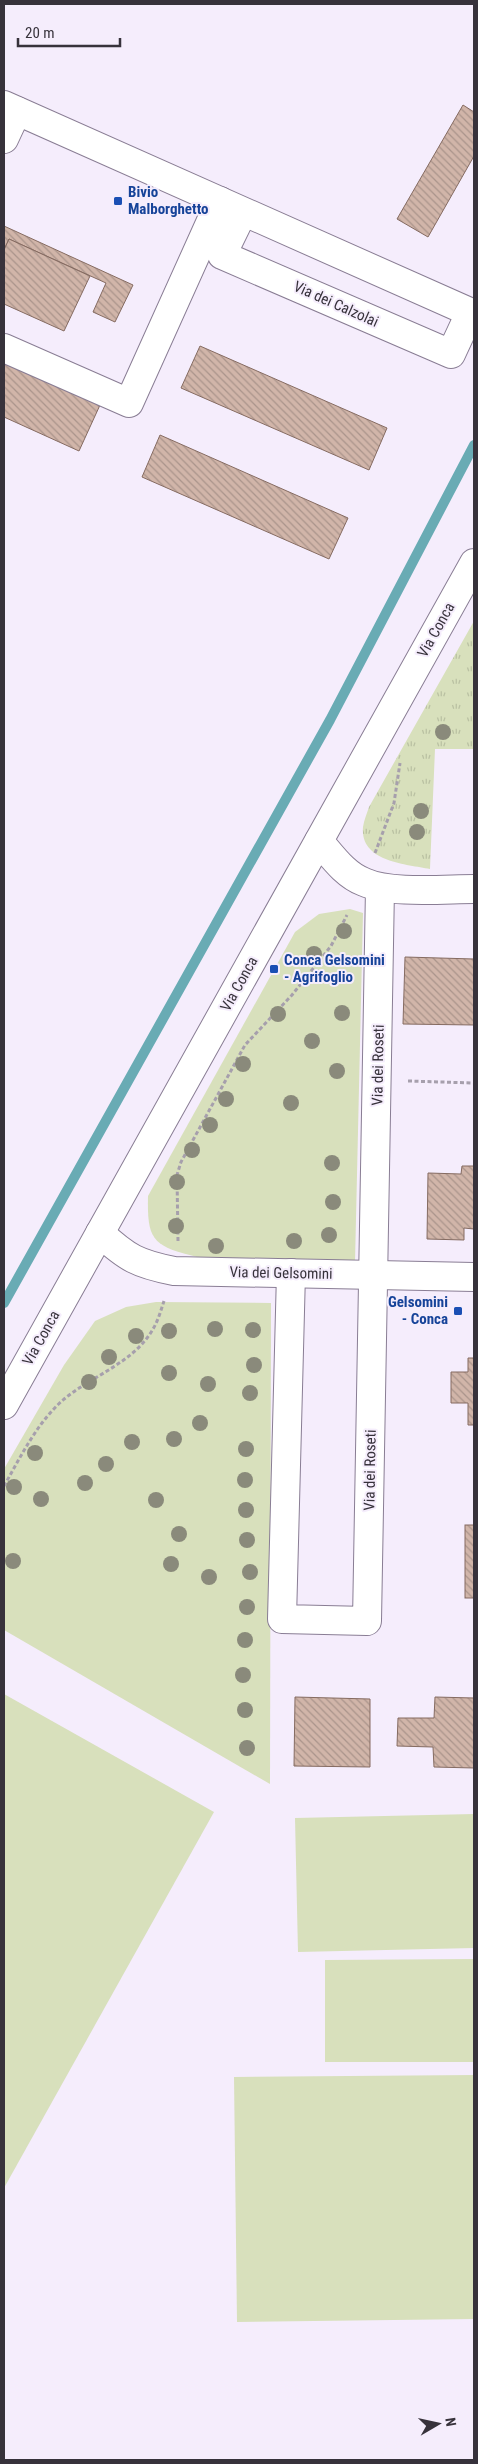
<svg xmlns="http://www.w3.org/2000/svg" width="478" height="2464" font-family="'Roboto Condensed',sans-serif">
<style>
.green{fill:#d8e0bc}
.park{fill:url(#park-tufts)}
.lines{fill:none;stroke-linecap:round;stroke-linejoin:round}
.stream{stroke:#69abb4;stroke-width:10}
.building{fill:url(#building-back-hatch);stroke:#856b61}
.minor-casing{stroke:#897d94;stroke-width:30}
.path{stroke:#a69fac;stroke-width:3;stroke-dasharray:4 2.5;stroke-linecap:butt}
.minor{stroke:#fff;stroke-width:28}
.tree{fill:#8a8a7b}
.transit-dot{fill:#1a4fb4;stroke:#f5edfc;stroke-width:2}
.labels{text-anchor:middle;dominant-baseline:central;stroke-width:4;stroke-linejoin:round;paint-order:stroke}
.transit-label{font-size:15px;font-weight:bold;fill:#164399;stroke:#f5edfc;text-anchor:start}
.street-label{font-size:15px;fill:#37323b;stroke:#f5edfc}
</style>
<defs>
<pattern id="park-tufts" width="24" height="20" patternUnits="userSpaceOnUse" patternTransform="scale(1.25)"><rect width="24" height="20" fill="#d8e0bc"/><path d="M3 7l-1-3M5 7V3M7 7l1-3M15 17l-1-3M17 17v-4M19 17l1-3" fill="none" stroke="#bac1a2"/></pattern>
<pattern id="building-back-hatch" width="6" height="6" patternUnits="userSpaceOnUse" patternTransform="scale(1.25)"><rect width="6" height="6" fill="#d1b5a9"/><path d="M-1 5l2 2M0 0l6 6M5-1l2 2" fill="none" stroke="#aa948b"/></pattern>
</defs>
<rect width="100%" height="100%" fill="#f5edfc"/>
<g class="green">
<path d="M350,909L363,913L355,1262L197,1257C153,1246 147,1241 148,1196L295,932L319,914Z"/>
<path d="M156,1302L271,1303L270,1784L4,1630V1469L64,1365L95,1321L126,1307Z"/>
<path d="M4,1694L214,1812L4,2188Z"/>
<path d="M474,1814V1948L298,1952L295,1818Z"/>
<path d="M474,1959V2062H325V1960Z"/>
<path d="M474,2075V2319L237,2322L234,2077Z"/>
</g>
<path class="park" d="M474,621V749H435L430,869C406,864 360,862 363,827C364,820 367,813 369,807Z"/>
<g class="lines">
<path class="stream" d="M4,1303L330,720L474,445"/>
</g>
<g class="building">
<path d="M463,105L474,112V156L428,237L397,219Z"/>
<path d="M4,226L133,285L115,322L93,312L106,283L9,239L4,250Z"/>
<path d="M9,239L90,276L64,331L4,304V250Z"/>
<path d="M200,346L387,428L369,470L181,388Z"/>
<path d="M4,361L100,405L79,451L4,417Z"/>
<path d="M160,435L348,518L329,559L142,477Z"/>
<path d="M405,957L474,959V1025L403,1024Z"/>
<path d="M462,1166H474V1229L464,1228V1240L427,1239L428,1173L461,1174Z"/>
<path d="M468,1358H474V1425H468V1403H451V1372H468Z"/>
<rect x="465" y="1525" width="9" height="73"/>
<path d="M295,1697L370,1699V1767L294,1766Z"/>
<path d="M435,1697L474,1698V1768L434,1767L433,1747L397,1746L398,1718H434Z"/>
</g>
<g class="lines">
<g class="minor-casing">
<g id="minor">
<path d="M4,105L474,314"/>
<path d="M4,139L17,111"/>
<path d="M243,212L222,255L451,354L470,313"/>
<path d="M4,348L129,403L220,201"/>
<path d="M319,841C332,856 345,875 364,882C390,894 444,889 474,889"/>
<path d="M100,1233C127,1258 138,1264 174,1271L474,1277"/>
<path d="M291,1273L282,1619L367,1621L380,888"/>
<path d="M4,1405L474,563"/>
</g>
</g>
<g class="path">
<path d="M375,853L394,803L400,763"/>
<path d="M408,1081L474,1083"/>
<path d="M178,1241L177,1175L181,1162L245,1045L292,995L331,946L347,915"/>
<path d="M4,1486C21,1456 37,1423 63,1400C91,1376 134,1363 153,1329C158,1321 161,1310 164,1301"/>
</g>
<use href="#minor" class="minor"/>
</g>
<g class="tree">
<circle cx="443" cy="732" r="8"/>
<circle cx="421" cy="811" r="8"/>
<circle cx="417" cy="832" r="8"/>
<circle cx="344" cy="931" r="8"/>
<circle cx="314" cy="954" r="8"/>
<circle cx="342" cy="1013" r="8"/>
<circle cx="278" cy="1014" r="8"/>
<circle cx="312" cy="1041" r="8"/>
<circle cx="243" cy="1064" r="8"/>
<circle cx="337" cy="1071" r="8"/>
<circle cx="226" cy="1099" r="8"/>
<circle cx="291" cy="1103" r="8"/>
<circle cx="210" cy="1125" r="8"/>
<circle cx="192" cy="1150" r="8"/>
<circle cx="332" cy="1163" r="8"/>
<circle cx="177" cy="1182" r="8"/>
<circle cx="333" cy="1202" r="8"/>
<circle cx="176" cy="1226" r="8"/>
<circle cx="329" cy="1235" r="8"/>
<circle cx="294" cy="1241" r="8"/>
<circle cx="216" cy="1246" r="8"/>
<circle cx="215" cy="1329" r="8"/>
<circle cx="253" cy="1330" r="8"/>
<circle cx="169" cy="1331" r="8"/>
<circle cx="136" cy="1336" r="8"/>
<circle cx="109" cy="1357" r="8"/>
<circle cx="254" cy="1365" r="8"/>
<circle cx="169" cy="1373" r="8"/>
<circle cx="89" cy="1382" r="8"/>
<circle cx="208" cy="1384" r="8"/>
<circle cx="250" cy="1393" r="8"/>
<circle cx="200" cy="1423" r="8"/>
<circle cx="174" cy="1439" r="8"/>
<circle cx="132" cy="1442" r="8"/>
<circle cx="246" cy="1449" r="8"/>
<circle cx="35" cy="1453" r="8"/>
<circle cx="106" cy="1464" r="8"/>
<circle cx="245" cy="1480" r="8"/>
<circle cx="85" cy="1483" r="8"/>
<circle cx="14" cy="1487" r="8"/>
<circle cx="41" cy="1499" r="8"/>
<circle cx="156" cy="1500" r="8"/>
<circle cx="246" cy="1510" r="8"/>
<circle cx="179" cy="1534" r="8"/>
<circle cx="247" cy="1540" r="8"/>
<circle cx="13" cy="1561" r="8"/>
<circle cx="171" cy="1564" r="8"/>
<circle cx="250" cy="1572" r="8"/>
<circle cx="209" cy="1577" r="8"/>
<circle cx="247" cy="1607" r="8"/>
<circle cx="245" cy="1640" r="8"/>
<circle cx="243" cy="1675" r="8"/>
<circle cx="245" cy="1710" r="8"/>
<circle cx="247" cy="1748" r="8"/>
</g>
<g class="transit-dot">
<rect x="113" y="196" width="10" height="10" rx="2.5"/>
<rect x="269" y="964" width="10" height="10" rx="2.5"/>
<rect x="453" y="1306" width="10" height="10" rx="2.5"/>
</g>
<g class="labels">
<g class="transit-label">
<text x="128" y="192">Bivio<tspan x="128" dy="17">Malborghetto</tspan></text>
<text x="284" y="960">Conca Gelsomini<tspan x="284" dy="17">- Agrifoglio</tspan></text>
<text x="448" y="1302" text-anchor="end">Gelsomini<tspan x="448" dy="17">- Conca</tspan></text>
</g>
<g class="street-label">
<text transform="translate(336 304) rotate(24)">Via dei Calzolai</text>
<text transform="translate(436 630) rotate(-61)">Via Conca</text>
<text transform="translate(239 984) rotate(-61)">Via Conca</text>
<text transform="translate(378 1065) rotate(-89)">Via dei Roseti</text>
<text transform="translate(281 1273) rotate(1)">Via dei Gelsomini</text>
<text transform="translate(41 1338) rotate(-61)">Via Conca</text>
<text transform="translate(370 1470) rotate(-89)">Via dei Roseti</text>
</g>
</g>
<rect width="478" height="2464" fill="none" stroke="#37323b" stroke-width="10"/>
<g transform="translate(438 2424) rotate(81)" stroke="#f5edfc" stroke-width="4" paint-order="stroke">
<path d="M0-4L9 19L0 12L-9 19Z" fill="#37323b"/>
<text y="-8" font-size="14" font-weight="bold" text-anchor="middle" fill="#37323b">N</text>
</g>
<path d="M18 38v8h102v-8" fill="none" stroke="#37323b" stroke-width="2.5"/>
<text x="25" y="38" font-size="15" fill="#37323b" stroke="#f5edfc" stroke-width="4" paint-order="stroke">20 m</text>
</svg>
